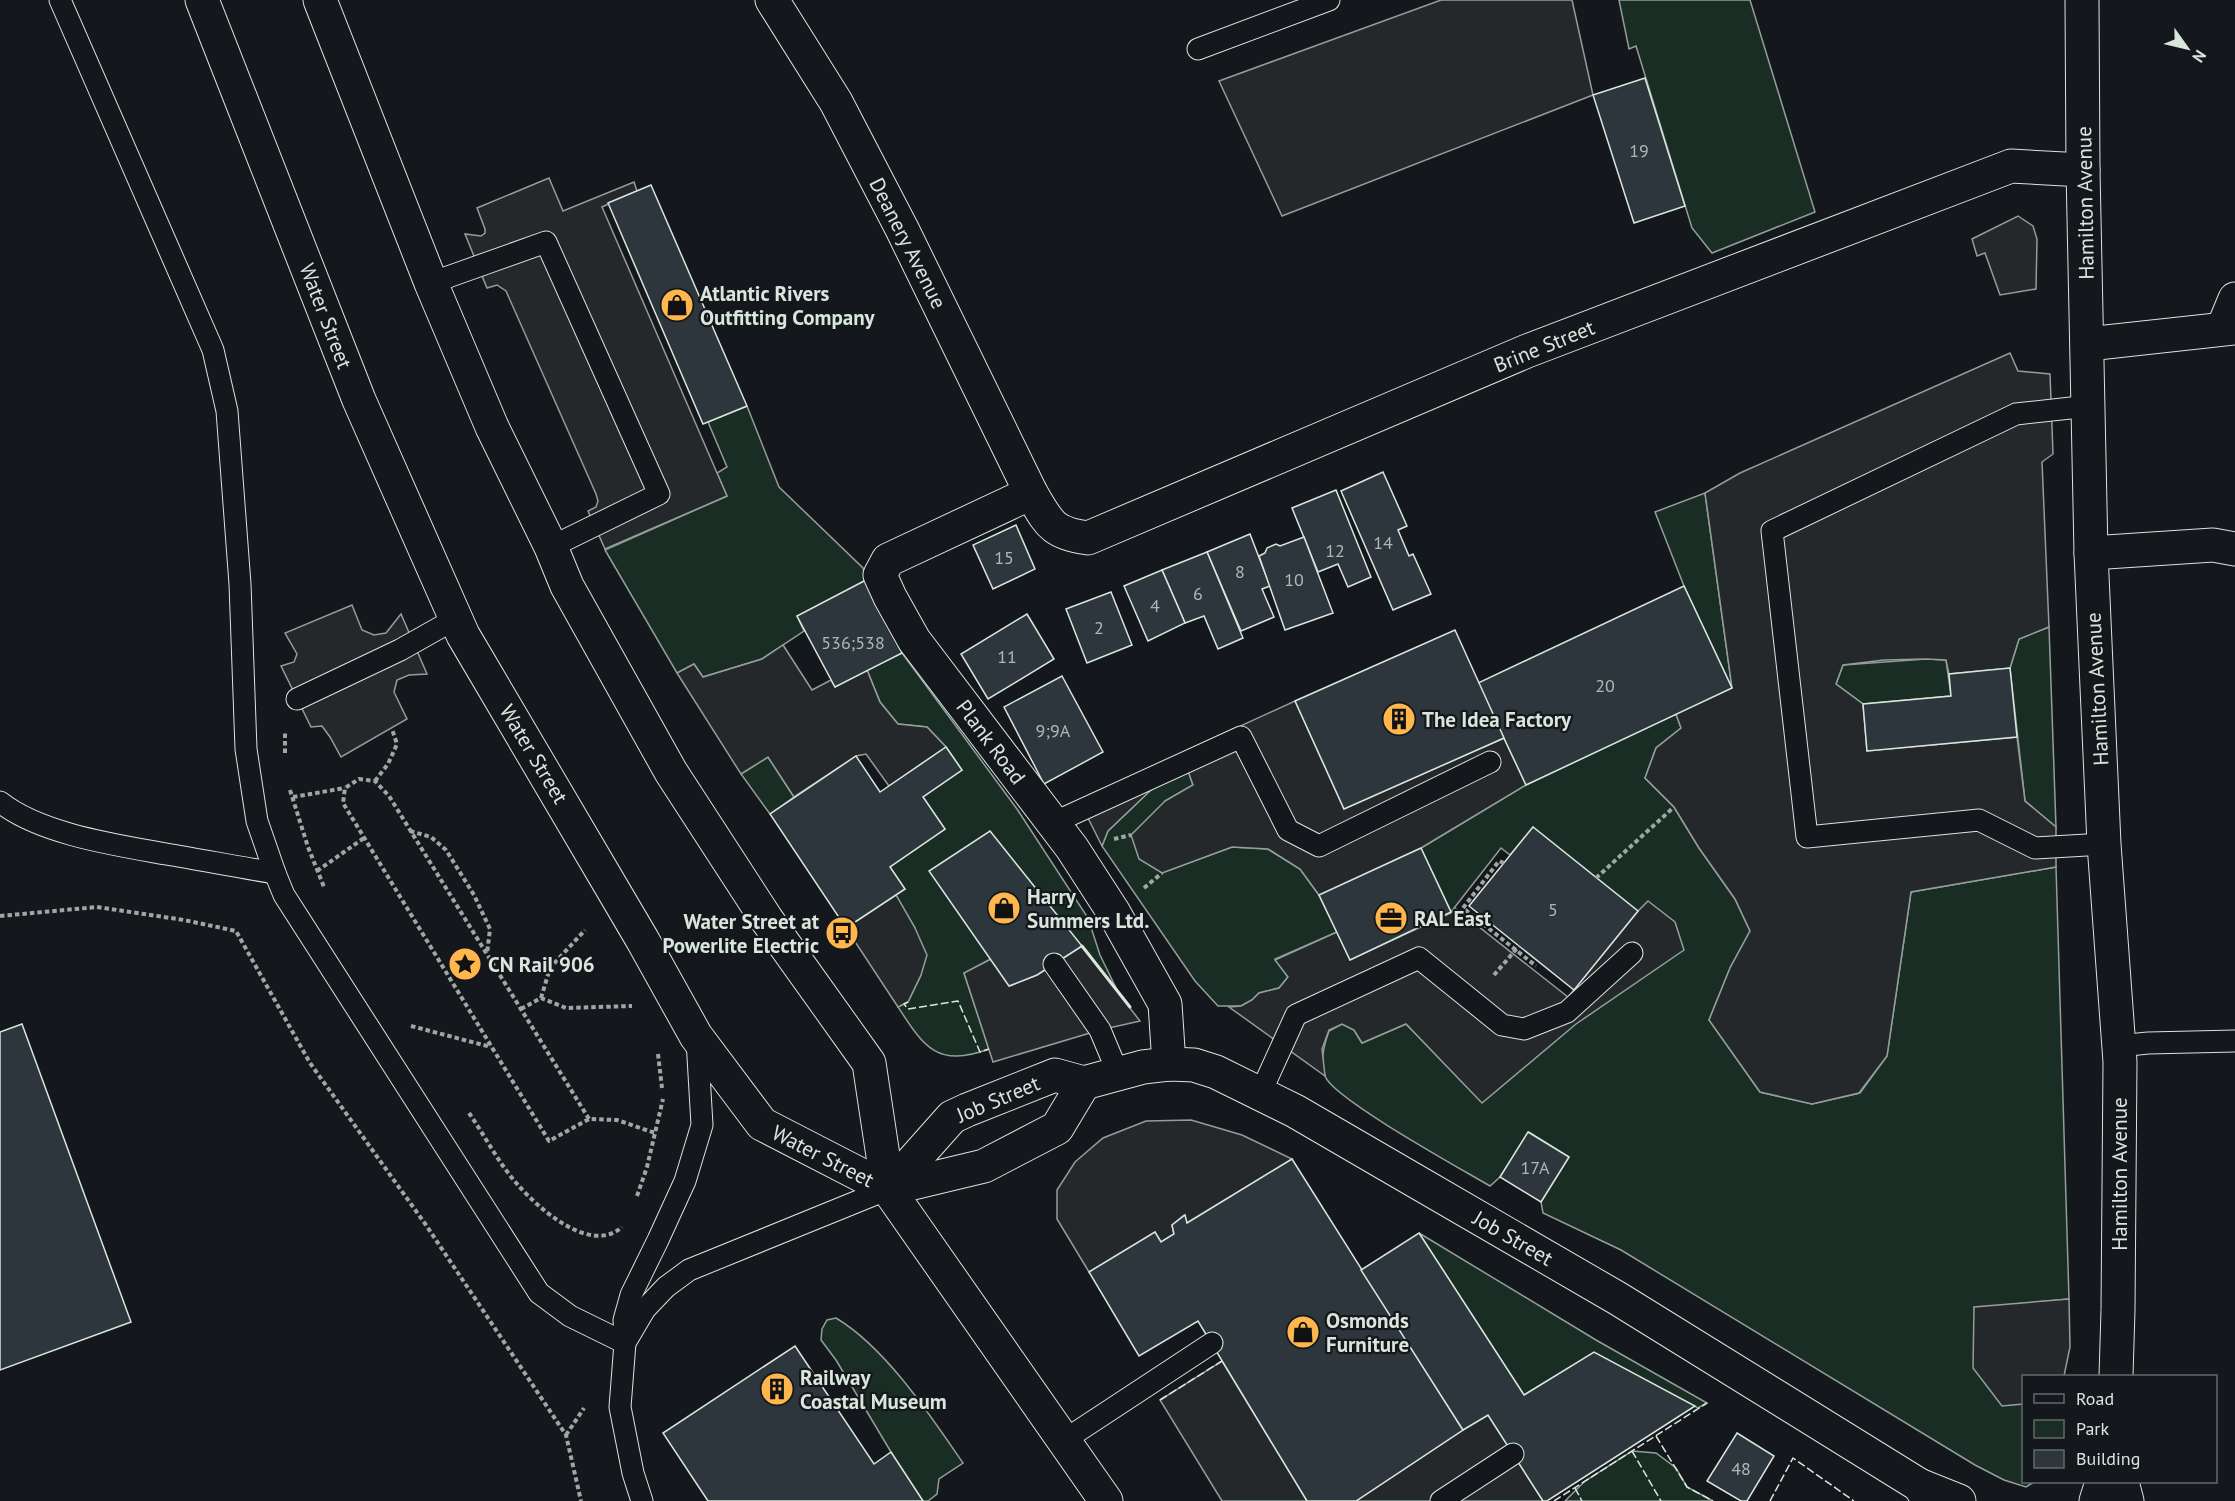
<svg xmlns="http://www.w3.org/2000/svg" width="2235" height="1501" font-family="'PT Sans',sans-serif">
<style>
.green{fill:#1a2d24;stroke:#939e99;stroke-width:1.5}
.parking{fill:#24282b;stroke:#939e99;stroke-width:1.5}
.building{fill:#2c363c;stroke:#d8e6dc;stroke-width:1.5}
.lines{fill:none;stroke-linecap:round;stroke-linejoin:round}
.lane-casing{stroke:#d8e6dc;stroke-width:23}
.street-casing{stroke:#d8e6dc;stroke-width:35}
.secondary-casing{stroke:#d8e6dc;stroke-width:35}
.primary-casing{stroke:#d8e6dc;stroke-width:35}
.path{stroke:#9da8a2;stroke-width:4;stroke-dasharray:4.5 3;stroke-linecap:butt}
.lane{stroke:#14181c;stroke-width:21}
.street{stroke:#14181c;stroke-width:33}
.secondary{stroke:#14181c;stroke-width:33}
.primary{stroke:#14181c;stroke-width:33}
.fence{stroke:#d8e6dc;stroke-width:1.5;stroke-dasharray:8 3;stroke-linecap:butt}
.wall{stroke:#d8e6dc;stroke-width:3}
.labels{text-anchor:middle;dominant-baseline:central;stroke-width:4.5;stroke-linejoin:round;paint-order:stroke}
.number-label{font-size:18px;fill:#adbab4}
.street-label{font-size:21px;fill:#d8e6dc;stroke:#14181c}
.poi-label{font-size:21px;font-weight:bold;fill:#d8e6dc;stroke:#14181c;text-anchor:start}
</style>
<rect width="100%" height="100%" fill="#14181c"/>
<g class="green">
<path d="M1619,0H1750L1815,212L1712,253L1692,228L1636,46L1629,49Z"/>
<path d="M747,406L779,487L863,568L866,580L797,616L804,631L762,659L703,677L694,664L677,673L605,550L727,496L717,473L727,467L708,422Z"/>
<path d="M1705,493L1732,688L1684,586L1655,512Z"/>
<path d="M2049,627L2056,827L2025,801L2010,668L2019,639Z"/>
<path d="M902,653L1017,809L1088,918L1100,955L1119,994L990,832L991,959L964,973L989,1049C937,1068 924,1047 898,1007L908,1002L921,975L915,928L896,895L905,889L890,867L945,829L923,797L962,770L946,747L927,727L898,724L880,702L867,670Z"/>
<path d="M1926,659L1946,660L1951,696L1863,704L1836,684L1843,665Z"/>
<path d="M1676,714L1681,728L1656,748L1645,778L1674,807L1699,848L1735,899L1750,931L1730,968L1709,1020L1760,1092L1812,1104L1860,1093L1887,1056L1911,892L2056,867L2069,1299L1974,1308L2002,1405L2023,1404L2024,1482H2034L2026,1487L2004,1480L1975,1465L1621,1250L1543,1213L1541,1202L1569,1157L1529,1132L1500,1177L1490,1186C1463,1170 1332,1098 1325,1076C1320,1060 1324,1045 1329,1031L1342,1024L1354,1030L1362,1043L1406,1024L1482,1102L1575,1024L1638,911L1533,827L1510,855L1501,848L1451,912L1421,848L1526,785Z"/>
<path d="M768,757L794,797L770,814L741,774Z"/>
<path d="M1188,770L1193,785L1165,801L1162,873L1232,847L1268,849L1300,869L1319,895L1337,932L1275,959L1288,977L1279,988L1259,993L1252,1000L1241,1006H1218L1195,981L1102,846L1108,831L1153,788Z"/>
<path d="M1419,1233L1596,1340L1707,1403L1698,1408L1594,1353L1524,1395Z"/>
<path d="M836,1318C886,1348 930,1415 963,1463L939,1479L937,1494L928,1501H923L891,1452L836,1360L821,1340L822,1329L827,1320Z"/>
<path d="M1632,1451L1656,1453L1676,1468L1687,1487L1713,1501H1565L1585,1481Z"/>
</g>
<g class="parking">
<path d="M1441,0H1572L1593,95L1282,216L1219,81Z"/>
<path d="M549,178L563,211L634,182L637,191L602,207L727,496L605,549L588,511L596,507L598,501L596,494L506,291L497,285L487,288L465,234L481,236L485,233V229L477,208Z"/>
<path d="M2018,216L2033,226L2037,239L2036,289L2000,295L1985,253L1977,256L1972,239Z"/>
<path d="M2010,353L2018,371L2050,374L2053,454L2042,462L2049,627L2019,639L2010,668L1949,674L1946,660L1926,659L1884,660L1843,665L1836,684L1863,704L1867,751L2017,737L2025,801L2056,827V867L1911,892L1887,1056L1859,1093L1812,1104L1760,1092L1709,1020L1730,968L1750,931L1735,899L1699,848L1674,807L1645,778L1656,748L1681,728L1676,714L1732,688L1705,493L1740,473Z"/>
<path d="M352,605L362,630L374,635L386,633L401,614L427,674L409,675L397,680L394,692L407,719L341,757L330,737L322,726L311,727L281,666L294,662L297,654L285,633Z"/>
<path d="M783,645L812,690L831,680L835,687L867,670L880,702L898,724L927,727L946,747L889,786L866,754L856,756L794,797L768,757L741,774L677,673L694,664L703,677L762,659Z"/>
<path d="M1295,701L1344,809L1504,738L1526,785L1421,848L1319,895L1300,869L1268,849L1232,847L1162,873L1139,859L1131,835L1165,801L1193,785L1188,771L1153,788L1108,831L1102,846L1079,800Z"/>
<path d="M896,895L915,928L927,955L921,975L908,1002L898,1007L846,928Z"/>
<path d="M1648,901L1675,922L1684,950L1576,1024L1482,1103L1406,1024L1362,1043L1354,1030L1342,1024L1329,1030L1322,1049L1325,1076L1229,1007L1241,1006L1252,1000L1259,993L1279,988L1288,977L1275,960L1337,932L1350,960L1451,913L1455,908L1568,997L1638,911Z"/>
<path d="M1082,946L1140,1021L1100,1030L993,1062L964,973L991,959L1010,986L1037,975Z"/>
<path d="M1191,1120L1242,1135L1292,1159L1187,1223L1184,1215L1172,1225L1174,1234L1161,1242L1155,1232L1089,1272L1057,1219V1190L1075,1162L1103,1138L1146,1121Z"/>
<path d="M2069,1299L2070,1347L2064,1376H2024L2023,1404L2002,1406L1973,1368L1974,1307Z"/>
<path d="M1222,1361L1307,1501H1222L1160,1400Z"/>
<path d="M1488,1415L1543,1501H1356L1463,1430Z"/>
</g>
<g class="building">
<path d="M1645,78L1685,206L1634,223L1593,95Z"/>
<path d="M651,185L747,406L703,424L608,203Z"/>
<path d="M1383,472L1407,526L1398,530L1409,556L1413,554L1431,594L1393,610L1341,491Z"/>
<path d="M1336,490L1371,577L1348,587L1338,564L1318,572L1292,508Z"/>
<path d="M1016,525L1035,569L993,589L973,545Z"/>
<path d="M1250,534L1270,586L1262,589L1274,617L1241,631L1207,552Z"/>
<path d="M1304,537L1333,613L1285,630L1259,556L1265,553L1267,548L1276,544L1280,546Z"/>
<path d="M1207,552L1243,638L1218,649L1204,616L1185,623L1162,570Z"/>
<path d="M1162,570L1185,623L1148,641L1124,586Z"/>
<path d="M866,580L902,653L835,687L797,616Z"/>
<path d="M1684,586L1732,688L1526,785L1478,683Z"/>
<path d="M1111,592L1132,645L1087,663L1066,609Z"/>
<path d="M1027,614L1054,659L988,699L961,654Z"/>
<path d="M1455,630L1504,738L1344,809L1295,701Z"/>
<path d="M2010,668L2017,737L1867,751L1863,704L1951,696L1949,674Z"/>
<path d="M1062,676L1103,752L1044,784L1004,707Z"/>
<path d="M946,747L962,770L923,797L945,829L890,867L905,889L846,928L770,814L856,756L880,792Z"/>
<path d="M1533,827L1638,911L1574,990L1469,906Z"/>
<path d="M990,831L1082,946L1037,975L1009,986L929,871Z"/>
<path d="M1421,848L1451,912L1350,960L1319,895Z"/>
<path d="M22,1024L131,1322L0,1370V1032Z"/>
<path d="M1528,1132L1569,1157L1541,1202L1500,1177Z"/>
<path d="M1292,1159L1463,1430L1356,1501H1307L1198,1321L1139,1356L1089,1272L1155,1232L1161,1242L1174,1234L1172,1225L1185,1215L1187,1223Z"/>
<path d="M1419,1233L1524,1395L1594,1352L1695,1406L1547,1501H1543L1488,1415L1463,1430L1361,1270Z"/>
<path d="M795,1346L874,1464L891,1452L923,1501H708L663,1433Z"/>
<path d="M1737,1433L1774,1456L1747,1501H1741L1707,1481Z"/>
</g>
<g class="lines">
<g class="lane-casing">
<g id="lane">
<path d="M60,0L213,350L227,411L240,584L246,749L257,821L275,873L284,895L539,1293L570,1316L625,1343"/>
<path d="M1198,49L1329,0"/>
<path d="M431,283L546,242L659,494L551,547"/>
<path d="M2089,406L2016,414L1772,531L1807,837L1979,820L2035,848L2104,844"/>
<path d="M297,699L400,650L455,619"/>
<path d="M0,802C40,834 116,845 166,854C202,860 238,867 275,873"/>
<path d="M1053,823L1241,737L1288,830L1319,846L1490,762"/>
<path d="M1054,964L1100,1030L1118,1073"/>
<path d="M2119,1046L2148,1043L2235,1041"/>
<path d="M1260,1094L1296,1015L1419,958L1502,1025L1524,1029L1567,1012L1632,953"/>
<path d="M625,1338L624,1320L631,1295L658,1240L685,1181L702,1125L697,1040"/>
<path d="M1063,1441L1212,1343"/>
<path d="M642,1501L633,1473L620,1407L625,1343L645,1309L666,1287L689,1270L888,1189"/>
<path d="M1441,1501L1513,1454"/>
</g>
</g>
<g class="street-casing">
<g id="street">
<path d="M772,0L836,102L902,229L1031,493C1049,523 1051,533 1088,538L1527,351L2011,166L2083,170"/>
<path d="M2223,328L2235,299"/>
<path d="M2088,344L2235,328"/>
<path d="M1031,493L888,560L880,575L890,597L914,640L1072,848L1114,913L1165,1004L1169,1064"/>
<path d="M2091,553L2213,545L2235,549"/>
<path d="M1919,1485L1959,1501"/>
</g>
</g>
<g class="secondary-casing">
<g id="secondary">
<path d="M2082,0L2083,170L2091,553L2104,844L2120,1062L2118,1310L2116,1376"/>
<path d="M888,1189L952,1117L967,1110L1055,1075L1084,1083L1143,1067L1169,1064L1194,1065L1216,1072L1295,1111L1412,1179L1617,1298L1919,1485L1929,1501"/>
<path d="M888,1189L984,1166L1057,1128L1084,1083"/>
<path d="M2122,1482L2127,1501"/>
<path d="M2096,1501L2102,1482"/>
</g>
</g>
<g class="primary-casing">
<g id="primary">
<path d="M202,0L359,400L463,635L642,939L696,1036L762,1124L888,1189"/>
<path d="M320,0L431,283L492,427L551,547L567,586L671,772L767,920L869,1063L888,1189L1106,1501"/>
</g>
</g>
<g class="path">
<path d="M285,753V731"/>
<path d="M375,781L388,764L397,744L392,729"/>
<path d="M290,790L308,847L324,887"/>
<path d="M293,797L345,788"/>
<path d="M410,831L431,837L446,850L474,895L490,929L487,954"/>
<path d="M1114,839L1131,835"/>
<path d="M1504,863L1499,861L1463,908L1536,966"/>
<path d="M317,871L364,838"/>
<path d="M1596,878L1674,807"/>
<path d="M1144,888L1162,873"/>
<path d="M0,916L97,907L184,920L236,931L310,1063L426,1225L566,1435L581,1501"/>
<path d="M1494,975L1519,946"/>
<path d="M541,998L550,968L585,930"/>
<path d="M521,1009L541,998L566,1008L632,1006"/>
<path d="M411,1026L491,1047"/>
<path d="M658,1054L662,1088"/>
<path d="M469,1113C485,1136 499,1164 518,1185C539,1209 591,1255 622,1227"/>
<path d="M589,1119L389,796L375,781L359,779L345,788L343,803L549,1141L589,1119L617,1120L655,1133"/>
<path d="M637,1196L647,1167L663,1099"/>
<path d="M566,1435L584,1408"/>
</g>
<use href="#lane" class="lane"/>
<use href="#street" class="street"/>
<use href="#secondary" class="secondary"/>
<use href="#primary" class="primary"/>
<g class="fence">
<path d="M908,1002L904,1004L908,1009L958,1001L980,1052L989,1049"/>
<path d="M1160,1400L1222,1361"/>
<path d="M1656,1436L1687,1487L1713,1501"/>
<path d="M1632,1451L1661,1501"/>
<path d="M1575,1488L1582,1501"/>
<path d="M1554,1501L1707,1403"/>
<path d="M1770,1501L1793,1458L1854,1501"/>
</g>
<path class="wall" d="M1082,946L1130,1007"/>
</g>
<defs>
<g id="shop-disc" transform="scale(1.725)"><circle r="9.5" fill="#ffb74d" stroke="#14181c"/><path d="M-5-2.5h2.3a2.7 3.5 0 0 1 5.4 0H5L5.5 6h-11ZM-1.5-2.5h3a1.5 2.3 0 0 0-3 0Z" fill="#111"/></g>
<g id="building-disc" transform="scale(1.725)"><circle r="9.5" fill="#ffb74d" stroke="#14181c"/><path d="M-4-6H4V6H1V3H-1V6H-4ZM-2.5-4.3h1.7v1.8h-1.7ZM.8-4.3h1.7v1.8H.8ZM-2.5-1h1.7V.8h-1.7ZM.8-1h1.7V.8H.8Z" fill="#111"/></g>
<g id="office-disc" transform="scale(1.725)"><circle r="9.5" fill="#ffb74d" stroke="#14181c"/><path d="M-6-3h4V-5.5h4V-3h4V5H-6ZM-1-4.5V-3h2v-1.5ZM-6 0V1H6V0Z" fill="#111"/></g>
<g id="bus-disc" transform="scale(1.725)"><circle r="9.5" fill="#ffb74d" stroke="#14181c"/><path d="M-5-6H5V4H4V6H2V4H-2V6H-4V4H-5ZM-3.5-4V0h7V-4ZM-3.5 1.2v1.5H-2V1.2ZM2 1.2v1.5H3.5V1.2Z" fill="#111"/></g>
<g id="sight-disc" transform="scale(1.725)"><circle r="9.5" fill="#ffb74d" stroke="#14181c"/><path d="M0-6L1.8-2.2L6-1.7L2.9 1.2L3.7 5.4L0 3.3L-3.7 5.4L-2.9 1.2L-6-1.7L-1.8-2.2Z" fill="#111"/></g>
</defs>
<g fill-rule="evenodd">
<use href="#shop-disc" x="677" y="305"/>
<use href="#building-disc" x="1399" y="719"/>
<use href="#shop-disc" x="1004" y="908"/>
<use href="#office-disc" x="1391" y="918"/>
<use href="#bus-disc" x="842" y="933"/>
<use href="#sight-disc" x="465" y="964"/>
<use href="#shop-disc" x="1303" y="1332"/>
<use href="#building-disc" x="777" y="1389"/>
</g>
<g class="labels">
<g class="number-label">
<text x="1639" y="150">19</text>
<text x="1383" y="542">14</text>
<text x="1335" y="550">12</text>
<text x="1004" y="557">15</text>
<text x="1240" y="571">8</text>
<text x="1294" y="579">10</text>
<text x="1198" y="593">6</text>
<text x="1155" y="605">4</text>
<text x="1099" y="627">2</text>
<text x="853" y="642">536;538</text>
<text x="1007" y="656">11</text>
<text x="1605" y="685">20</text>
<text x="1053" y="730">9;9A</text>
<text x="1553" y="909">5</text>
<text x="1535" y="1167">17A</text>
<text x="1741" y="1468">48</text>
</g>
<g class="street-label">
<text transform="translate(2085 203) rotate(-91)">Hamilton Avenue</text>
<text transform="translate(908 243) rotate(63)">Deanery Avenue</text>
<text transform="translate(326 316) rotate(69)">Water Street</text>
<text transform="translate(1544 346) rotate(-22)">Brine Street</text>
<text transform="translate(2097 689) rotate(-93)">Hamilton Avenue</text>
<text transform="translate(991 742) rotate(53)">Plank Road</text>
<text transform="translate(534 754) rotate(59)">Water Street</text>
<text transform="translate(998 1099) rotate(-23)">Job Street</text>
<text transform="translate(823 1156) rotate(27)">Water Street</text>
<text transform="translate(2119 1174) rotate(-90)">Hamilton Avenue</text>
<text transform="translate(1513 1238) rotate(30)">Job Street</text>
</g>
<g class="poi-label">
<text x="700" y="293">Atlantic Rivers<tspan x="700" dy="24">Outfitting Company</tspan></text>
<text x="1422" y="719">The Idea Factory</text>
<text x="1027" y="896">Harry<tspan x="1027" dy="24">Summers Ltd.</tspan></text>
<text x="1414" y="918">RAL East</text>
<text x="819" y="921" text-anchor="end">Water Street at<tspan x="819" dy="24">Powerlite Electric</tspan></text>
<text x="488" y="964">CN Rail 906</text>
<text x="1326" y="1320">Osmonds<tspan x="1326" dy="24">Furniture</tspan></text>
<text x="800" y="1377">Railway<tspan x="800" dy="24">Coastal Museum</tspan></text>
</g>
</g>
<rect x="2022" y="1375" width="195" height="108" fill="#14181c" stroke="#626a69" stroke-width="1.5"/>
<rect x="2034" y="1394" width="30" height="9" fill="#14181c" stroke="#626a69" stroke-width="1.5"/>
<text x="2076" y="1405" font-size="18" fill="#d8e6dc">Road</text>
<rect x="2034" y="1420" width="30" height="18" fill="#1a2d24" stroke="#626a69" stroke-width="1.5"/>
<text x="2076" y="1435" font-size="18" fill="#d8e6dc">Park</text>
<rect x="2034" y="1450" width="30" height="18" fill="#2c363c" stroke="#626a69" stroke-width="1.5"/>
<text x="2076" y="1465" font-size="18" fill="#d8e6dc">Building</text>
<g transform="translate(2187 48) rotate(124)" stroke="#14181c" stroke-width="4.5" paint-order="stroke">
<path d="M0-4.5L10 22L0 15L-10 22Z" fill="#d8e6dc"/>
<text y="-9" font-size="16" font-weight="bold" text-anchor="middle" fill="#d8e6dc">N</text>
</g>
</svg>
